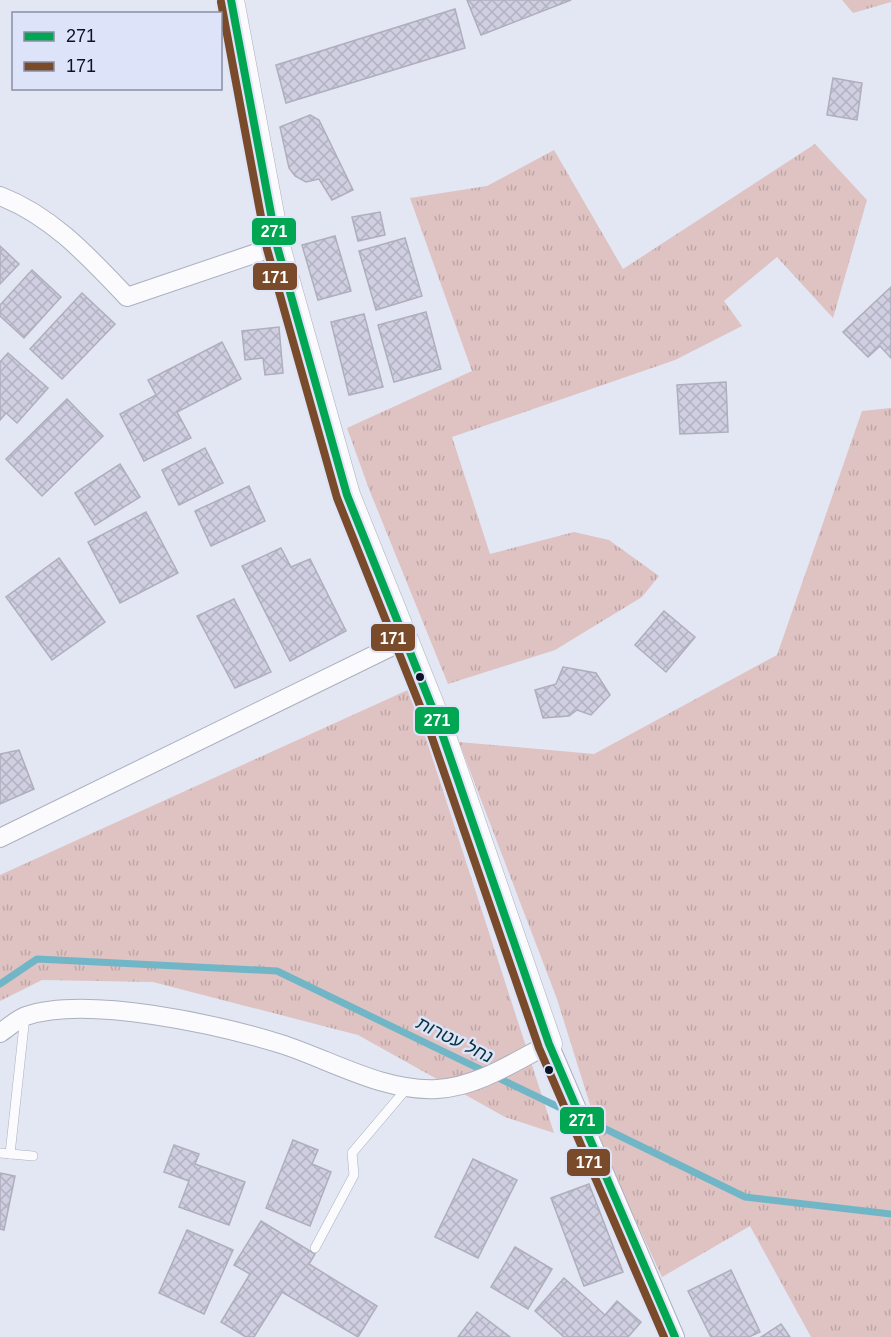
<svg xmlns="http://www.w3.org/2000/svg" width="891" height="1337" font-family="Helvetica,Heebo,sans-serif">
<style>
.grass{fill:url(#grass-tufts)}
.lines{fill:none;stroke-linecap:round;stroke-linejoin:round}
.stream{stroke:#71b6c6;stroke-width:7}
.building{fill:url(#building-cross-hatch);stroke:#aeaebd;stroke-width:1.5}
.lane-casing{stroke:#abb0bf;stroke-width:10}
.street-casing{stroke:#abb0bf;stroke-width:20}
.secondary-casing{stroke:#abb0bf;stroke-width:27}
.lane{stroke:#fbfbfd;stroke-width:9}
.street{stroke:#fbfbfd;stroke-width:18}
.secondary{stroke:#fbfbfd;stroke-width:26}
.bus-1-casing{stroke:#dde3f9;stroke-width:12}
.bus-2-casing{stroke:#dde3f9;stroke-width:12}
.bus-1{stroke:#00a651;stroke-width:8}
.bus-2{stroke:#7a4b2a;stroke-width:8}
.bus-dot{fill:#0e1225;stroke:#dde3f9;stroke-width:2}
.labels{text-anchor:middle;dominant-baseline:central;stroke-width:5;stroke-linejoin:round;paint-order:stroke}
.water-label{font-size:18px;font-style:italic;fill:#02323a;stroke:#dde3f9}
.line-badge{stroke:#dde3f9;stroke-width:2}
.badge-label{font-size:16px;text-anchor:middle;font-weight:bold;fill:#fff}
</style>
<defs>
<pattern id="grass-tufts" width="24" height="20" patternUnits="userSpaceOnUse" patternTransform="scale(1.5)"><rect width="24" height="20" fill="#dfc2c2"/><path d="M3 7l-1-3M5 7V3M7 7l1-3M15 17l-1-3M17 17v-4M19 17l1-3" fill="none" stroke="#bea6a7"/></pattern>
<pattern id="building-cross-hatch" width="8" height="8" patternUnits="userSpaceOnUse" patternTransform="scale(1.5)"><rect width="8" height="8" fill="#d0cfe2"/><path d="M0 0l8 8M0 8l8-8" fill="none" stroke="#b1b1c2"/></pattern>
</defs>
<rect width="100%" height="100%" fill="#e3e6f3"/>
<g class="grass">
<path d="M842,0H891V2L853,13Z"/>
<path d="M815,144L867,200L833,318L777,257L724,301L742,326L675,360L452,437L490,554L574,532L609,540L659,576L642,597L555,650L448,684L369,489L347,428L472,371L410,198L487,186L554,150L623,269Z"/>
<path d="M891,408V1337H811L750,1226L662,1277L607,1159L557,999L459,742L594,754L777,655L862,411Z"/>
<path d="M410,689L554,1133L505,1117L358,1035L153,982L42,980L0,1001V875Z"/>
</g>
<g class="lines">
<g class="stream">
<path d="M0,984L37,959L277,971L575,1115"/>
<path d="M585,1119L745,1197L891,1214"/>
</g>
</g>
<g class="building">
<path d="M467,0H571L481,35Z"/>
<path d="M455,9L465,48L286,103L276,65Z"/>
<path d="M833,78L862,83L857,120L827,115Z"/>
<path d="M310,115L319,120L353,190L332,200L319,179L306,182L295,176L289,168L280,127Z"/>
<path d="M380,212L385,235L358,241L352,217Z"/>
<path d="M335,236L351,291L318,300L302,245Z"/>
<path d="M405,238L422,296L376,310L359,251Z"/>
<path d="M0,246L19,264L0,284Z"/>
<path d="M32,270L61,297L24,338L0,316V305Z"/>
<path d="M891,287V358L880,346L868,357L843,332Z"/>
<path d="M82,293L115,324L62,379L30,349Z"/>
<path d="M426,312L441,369L394,382L378,325Z"/>
<path d="M364,314L383,387L349,395L331,322Z"/>
<path d="M279,327L283,373L265,375L263,358L245,360L242,331Z"/>
<path d="M222,342L241,379L177,412L191,438L144,461L120,414L156,395L148,380Z"/>
<path d="M8,353L48,388L17,423L6,413L0,420V362Z"/>
<path d="M726,382L728,432L680,434L677,385Z"/>
<path d="M67,399L103,436L42,496L6,459Z"/>
<path d="M205,448L223,483L179,505L162,470Z"/>
<path d="M120,464L140,497L95,525L75,493Z"/>
<path d="M249,486L265,521L211,546L195,511Z"/>
<path d="M146,512L178,573L120,603L88,542Z"/>
<path d="M281,548L291,567L310,559L346,631L290,661L242,566Z"/>
<path d="M59,558L105,622L52,660L6,597Z"/>
<path d="M234,599L271,672L235,688L197,616Z"/>
<path d="M664,611L695,637L666,672L635,645Z"/>
<path d="M563,667L596,673L610,695L591,715L577,710L569,716L543,718L535,690L556,684Z"/>
<path d="M19,750L34,789L0,804V754Z"/>
<path d="M293,1140L318,1150L312,1164L331,1172L310,1226L266,1208Z"/>
<path d="M174,1145L199,1154L195,1164L245,1182L229,1225L179,1207L189,1181L164,1172Z"/>
<path d="M473,1159L517,1180L478,1258L435,1237Z"/>
<path d="M0,1173L15,1176L4,1230L0,1229Z"/>
<path d="M589,1184L623,1272L584,1286L551,1198Z"/>
<path d="M261,1221L315,1254L309,1264L377,1306L358,1337L282,1292L254,1337H246L221,1322L250,1274L234,1265Z"/>
<path d="M187,1230L233,1250L204,1314L159,1293Z"/>
<path d="M515,1247L552,1269L528,1309L491,1287Z"/>
<path d="M731,1270L760,1332L749,1337H711L688,1291Z"/>
<path d="M564,1278L605,1315L617,1301L641,1322L628,1337H564L535,1311Z"/>
<path d="M477,1312L510,1337H458Z"/>
<path d="M781,1324L790,1337H761Z"/>
</g>
<g class="lines">
<g class="lane-casing">
<g id="lane">
<path d="M0,1153L33,1156"/>
<path d="M10,1154L25,1016"/>
<path d="M315,1248L354,1175L352,1153L407,1088"/>
</g>
</g>
<g class="street-casing">
<g id="street">
<path d="M0,196C52,216 89,257 127,297L277,246"/>
<path d="M0,838L405,640"/>
<path d="M0,1033C8,1028 17,1019 26,1016C87,995 220,1025 281,1044C331,1060 383,1092 437,1089C477,1087 514,1062 549,1044L675,1337"/>
</g>
</g>
<g class="secondary-casing">
<path id="secondary" d="M231,0L277,246L347,495L438,722L549,1044"/>
</g>
<use href="#lane" class="lane"/>
<use href="#street" class="street"/>
<use href="#secondary" class="secondary"/>
<g class="bus-1-casing">
<path id="bus-1" d="M231,0L277,246L347,495L438,722L549,1044L675,1337"/>
</g>
<g class="bus-2-casing">
<path id="bus-2" d="M221,2L267,249L337,498L428,726L539,1048L664,1337"/>
</g>
<use href="#bus-1" class="bus-1"/>
<use href="#bus-2" class="bus-2"/>
</g>
<g class="bus-dot">
<circle cx="420" cy="677" r="5"/>
<circle cx="549" cy="1070" r="5"/>
</g>
<g class="labels">
<g class="water-label">
<text transform="translate(455 1040) rotate(26)">נחל עטרות</text>
</g>
</g>
<g class="line-badge">
<rect x="251" y="217" width="46" height="29" rx="6" fill="#00a651"/>
<rect x="252" y="262" width="46" height="29" rx="6" fill="#7a4b2a"/>
<rect x="370" y="623" width="46" height="29" rx="6" fill="#7a4b2a"/>
<rect x="414" y="706" width="46" height="29" rx="6" fill="#00a651"/>
<rect x="559" y="1106" width="46" height="29" rx="6" fill="#00a651"/>
<rect x="566" y="1148" width="45" height="29" rx="6" fill="#7a4b2a"/>
</g>
<g class="badge-label">
<text x="274" y="237">271</text>
<text x="275" y="283">171</text>
<text x="393" y="644">171</text>
<text x="437" y="726">271</text>
<text x="582" y="1126">271</text>
<text x="589" y="1168">171</text>
</g>
<rect x="12" y="12" width="210" height="78" fill="#dde3f9" stroke="#8a8fa4" stroke-width="1.5"/>
<rect x="24" y="32" width="30" height="9" fill="#00a651" stroke="#8a8fa4" stroke-width="1.5"/>
<text x="66" y="42" font-size="18" fill="#0e1225">271</text>
<rect x="24" y="62" width="30" height="9" fill="#7a4b2a" stroke="#8a8fa4" stroke-width="1.5"/>
<text x="66" y="72" font-size="18" fill="#0e1225">171</text>
</svg>
